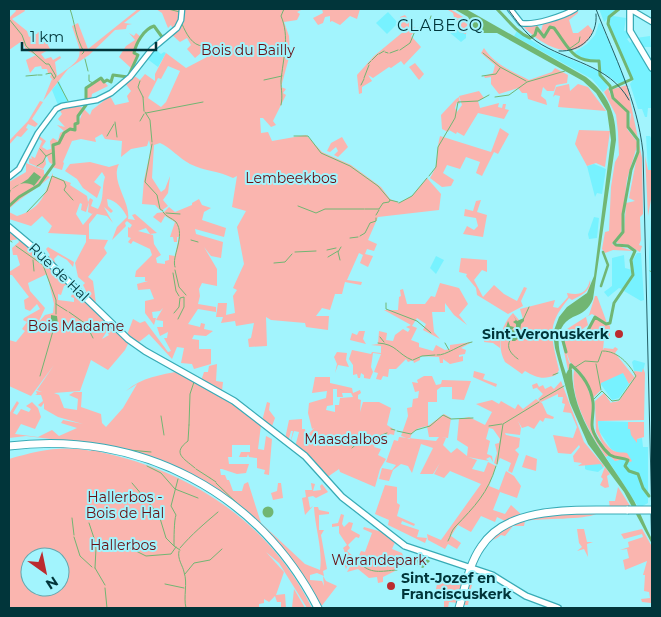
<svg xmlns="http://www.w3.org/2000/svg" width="661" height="617" font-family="Montserrat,sans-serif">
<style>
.built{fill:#77f2ff}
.green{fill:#fab5af;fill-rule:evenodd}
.water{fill:#71b673}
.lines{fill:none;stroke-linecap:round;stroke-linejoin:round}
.stream{stroke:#71b673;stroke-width:1}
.canal{stroke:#71b673;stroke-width:2.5}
.river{stroke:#71b673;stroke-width:3}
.secondary-casing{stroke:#38abb6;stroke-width:7}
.primary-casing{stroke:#38abb6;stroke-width:8}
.highway-casing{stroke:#38abb6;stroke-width:9}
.secondary{stroke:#fff;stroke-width:4.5}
.primary{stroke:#fff;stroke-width:5.5}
.highway{stroke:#fff;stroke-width:7}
.rail{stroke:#235e64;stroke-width:1}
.highway-bridge-casing{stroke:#38abb6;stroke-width:9;stroke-linecap:butt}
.highway-bridge{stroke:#fff;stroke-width:7}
.poi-dot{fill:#bb2b2f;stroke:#a2f4fd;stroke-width:2}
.labels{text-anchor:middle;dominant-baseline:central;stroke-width:4;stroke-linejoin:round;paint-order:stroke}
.park-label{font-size:14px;fill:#671014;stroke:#a2f4fd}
.street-label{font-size:14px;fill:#01353a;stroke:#a2f4fd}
.poi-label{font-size:14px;font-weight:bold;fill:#01353a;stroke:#a2f4fd;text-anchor:end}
.quarter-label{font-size:16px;letter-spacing:1px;fill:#01353a;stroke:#a2f4fd}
</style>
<rect width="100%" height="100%" fill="#a2f4fd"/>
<g class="built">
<path d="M599,9H618L604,22Z"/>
<path d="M388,12L398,23L387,34L376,23Z"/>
<path d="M613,16L626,18L624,31L629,30L632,36L627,39L630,43L634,40L637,45L635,47L652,71V108H648L647,117H645L642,109H638L630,84L633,80L608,23L609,18Z"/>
<path d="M599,23L601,24L626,81L619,84L601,71L600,60L590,61L573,53L587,44L595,35Z"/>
<path d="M451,27L466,34V38L461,42L449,32Z"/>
<path d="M517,31L542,47L598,71L608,87L603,92L592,79L514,36Z"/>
<path d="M650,36L651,47H642L636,38Z"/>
<path d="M154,48L161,54L164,52L166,53L158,67L146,58Z"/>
<path d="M59,81L68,102L58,105L52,90Z"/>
<path d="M646,136H650L652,140V170H648Z"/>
<path d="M594,164L606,169L602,194L597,193L595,197L587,166Z"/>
<path d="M594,217L599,218L597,238L589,239L588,234Z"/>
<path d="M651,217L652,270L650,271L652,272V310H650L649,257Z"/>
<path d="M637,253H641L644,300L641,301L624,291L634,276L632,261Z"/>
<path d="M624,255L625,268L632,270V275L622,289L619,288L608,297L604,292L612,286V258Z"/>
<path d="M436,256L444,260L436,274L430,268Z"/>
<path d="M634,360L645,363L643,372L634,371L632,362Z"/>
<path d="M623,372L629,384L619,398L612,400L600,383Z"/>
<path d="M598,421L628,422V428L631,429L637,439L642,438L643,447H648V503L639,508L606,457L609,455L615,461L624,459L632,461L611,449L599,431Z"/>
<path d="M585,464H601L603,468L598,472L587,470L585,469Z"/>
</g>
<g class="green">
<path d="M15,9H24L25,11L12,19L27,31L29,37L41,31L50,49L41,54L45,59L51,57L53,60L60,56L61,58L55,62L57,76C88,56 81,55 72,26L78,23L88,49L138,9H142L124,23L132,24L127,25L126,29L115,30L89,55L68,69L43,101L52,79L50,77L52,73H48L47,69H42L41,66L35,67L30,73L26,60L36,55L26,50L22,41L9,50V18L16,11Z"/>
<path d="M156,9H181L178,25L173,29L171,25L168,28L162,13Z"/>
<path d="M183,9H303L297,12L300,14L297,20L284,22L289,36L290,54L281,87L286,89L283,93L286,95L273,121L276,125L271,127L263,118H260L261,133L268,132L272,141L306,135L322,152L351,165L381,187L390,199L399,203L412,196L427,178L441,194L439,210L378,217L368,240L377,244L374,251L367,249L365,254L373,256L368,267L360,263L363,255L359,253L347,280L362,282L361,285L345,282L342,294H335L330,310L322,308L316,316H329L328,330L306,327L305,323L271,320L266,317L267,346L249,347L248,339L251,338L254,323L236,326L235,321L221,323L223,317H216L218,303H227L226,315L235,313L233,296L237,290L233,288L244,264L237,227L246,211L232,207L237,176L233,178C219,171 204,171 190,164C179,158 171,148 160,143L154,145L152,178L161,192L165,189L170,176L168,193L163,200L168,206L161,211L155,205L142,204L144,180L151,149L149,140L147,146L131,149L121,157L122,141L105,139L102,134L95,138L96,142L81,139L72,141L63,162L64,163L62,170L52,167L54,158L53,165L49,162L47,156L45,157L46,164L43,169L29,163V158L32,159L31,156L35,158L42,141L37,138L38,135L46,141L42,147L47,150L51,149L50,141L53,138L58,141L60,133L64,131L57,125L65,127L58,119L62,114L59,109L76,105L83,108L77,117V123L74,124L75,129V125L78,124L84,109L90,115L92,110L110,96L115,105L129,102L127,96L131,91L125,83L133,75L140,80L145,74L155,81V74L166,53L186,68L207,57L202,52L195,58L187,49L191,45L187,38L180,42L171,34L175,31ZM168,66L180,71L166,102L161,107L148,98L158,78L161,79Z"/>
<path d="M322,9H360L357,19L350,16L340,25L332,21L330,22V16L325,17L323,23L318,25L313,18L323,13Z"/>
<path d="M450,9L468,20L466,34L459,32V29L456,27L457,19H460L454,17L453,13L448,10Z"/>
<path d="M577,9L578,13L569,20L573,33H578L588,25L593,31C578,68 539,44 522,25H537L541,31L543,24L566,16Z"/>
<path d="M405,15L416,29L411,36L421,47L404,65L401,61L391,68L389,67L373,78L368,75L372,81L362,87V93L359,94L357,75L374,56L403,32L398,27L400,23V17Z"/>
<path d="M129,33L134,36L136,33L141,37L136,45L134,53L138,55L131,68L119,57L126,46L135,40Z"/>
<path d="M484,48C495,65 512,71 529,80L552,72L555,68L568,75L567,83L556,85L554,91H547L543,87L541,96L546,100L547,105L528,99L527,93H522L518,88L499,94L491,84V77L485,78L484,76L493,73L495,65L481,53Z"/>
<path d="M415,63L424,74L419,80L409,67Z"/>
<path d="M101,78L108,86L92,94L91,100L86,101V90Z"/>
<path d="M569,84L570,91L578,84L588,87L606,111L558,107L560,96L555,95L553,97L556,87Z"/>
<path d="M627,85L642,158L643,214L640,217L641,240L639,245L642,246L640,252L628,245L616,243L624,232L626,203L635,201L629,198L639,145L637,136L629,128L631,114L612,96L610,90Z"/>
<path d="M608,88L612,99L629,114L627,129L638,143L627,179L621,233L612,244L633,251L613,250L605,253L602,249L605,232L609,231L611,187L615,162L619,155L618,132L616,115L604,92Z"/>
<path d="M479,91L484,98L478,101L480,108L499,103L498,107L502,108L503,104H506L505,109L509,110L504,119L478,113L464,136L457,132L456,134L449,130L448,132L442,129L441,115L456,99L459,97L460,104L457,102L455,108L457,112L462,105L459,96Z"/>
<path d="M40,101L43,102L32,119L38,124L35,127L28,124L26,128L28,129L21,137L17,136L9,145V141L28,121Z"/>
<path d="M500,128L509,134L498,154L494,152L482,176L476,173L480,162L466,157L460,169L447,165L443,173L454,180L451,186L442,187L430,178C441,161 435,155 440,136L491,152Z"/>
<path d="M579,130L610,131L605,167L596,163L587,166L575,144Z"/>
<path d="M342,137L348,147L338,157L334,155L338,151L336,147L330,152L327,151L331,143Z"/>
<path d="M645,156L648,170H652V194L648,216Z"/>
<path d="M90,162L109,167L119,164C110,181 131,202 128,219L135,220L132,215L135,214L157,233L150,234L146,228L138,231L153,235L154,244L161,255L156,258L157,263L165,264V261L169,260V255L175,256L179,237H177V242H174L173,237H170L175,222L165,216L161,223L153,217L157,213L164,212L169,207L175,212L192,205V203L199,199L202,205L211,208L204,212L202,220L226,228L224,237L195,229L196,234L223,242L221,258L211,256L204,247L217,269V286L202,283L199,289L200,296L198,304L216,307V312L198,309L188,324L200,327L201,323L205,324L204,329L213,331L206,336L194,335L192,339L199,340V349H211V364L194,369L192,364L181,363L184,348L177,347L172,359L149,334L139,342L148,349L146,351L129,339L93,305L83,285L85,283L78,277L75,263L86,242V235L48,233L52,226L42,216L31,226L9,219V212L17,216C43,208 44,194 53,173V176L71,183L70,185L87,196L88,202L90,198L93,200L91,206L98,209C105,197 101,189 105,177L102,172L94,182L101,187L97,198L83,188L77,179L65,171L70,164ZM107,199C116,200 124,210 127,217L117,227L112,240L126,226L125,223L127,221L132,225L130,228L128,227V237L131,238L128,242L131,244L133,241L150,249L152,255L136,271L135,277H145V281H148L137,284L138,290L150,289L154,299L145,301V313L154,325L156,318H153L152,312L160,311L163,308L156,320L163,321V327H157L160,336L168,332L167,338H164L171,351L168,352L145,321L140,323L133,319L127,335L96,304L93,281L88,277L107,253L104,248L108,240L89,239V224L97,214L107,216L113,223L104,207L111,213L113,211L108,206ZM89,202L88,212L92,214L94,212L83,225L76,214L80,203L82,204L81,210L86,212Z"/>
<path d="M26,163L44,170V174L50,177C37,189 21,197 9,209V182L26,172Z"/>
<path d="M481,200L477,212L487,215L483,237L463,234L467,226L474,230L478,226L476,218L464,216L465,209L473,211L476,201Z"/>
<path d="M12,231L39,259L68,284L64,286L61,295L58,294V300L74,302V298L71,297L74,288L77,291L75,298L78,292L89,306L90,304L111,324L106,329L107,331L102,339L109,335L107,332L113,326L129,342L125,350L108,370L91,360L80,391L54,393L59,395L64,408L77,410L78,399L69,395L74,392H82L81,407L101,414L102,423L106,427L123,408L137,384L126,391C142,377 161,375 180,371L227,397L261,425L258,449L264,450L266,436L272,439L269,475L264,474L265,470L257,468V458L249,457L248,454L247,457H239L241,452H250V445H232V457H228L229,464H249L246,473L237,474L222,469H220L221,475H225L227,480H229L233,491H242L244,484L248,482L261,523L305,564L320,570C323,549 315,528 314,507H318L319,510L329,512V514L319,515V530H324L321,535L327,569L323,571L324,576L317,573L310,575V580L322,581L324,586L323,576L326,581L337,586L320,608L291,560L216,490L104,444L101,445L100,452C191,471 270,523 312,608H307L279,563L266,552L284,572L276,595L285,594L286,608H269L281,607V602H277L275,596L269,602L264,599V603L259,604V607L251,608H9V459C37,451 62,445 91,451L92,444L26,436L9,438V414L17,401L19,403L13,413L17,415L21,409L29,412L31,409L26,406L32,402L38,408L41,417L35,429L21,424L15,434L38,437L52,430L59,436L77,428L61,423L63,420L83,424L58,417L44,409V403L41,407L38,405L43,401L41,395H35L37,394L36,391L42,392L37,390L54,365L31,396L9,386V340L16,342L25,331L22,329L27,322L23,320L24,318L40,309L37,304L30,311L25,309L24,300L29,297L12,275H9V272L20,265L17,255H13L12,248L19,242L18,239L9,241V232ZM47,274L54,304L53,313L45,315L38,323L45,308L30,291L28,283ZM30,557H60V587H30Z"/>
<path d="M48,247L74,262L73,267L67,260L58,255L54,259L57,268L47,259L50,255L46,249Z"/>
<path d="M461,258L487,260V272L482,270L474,280L483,297L494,285L504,294L517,301L524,287L527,288L521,301L523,306L508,314L477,295L476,288L466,276L467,274L459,272Z"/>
<path d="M590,280C592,290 582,295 572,300L569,298C546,326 551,335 559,370L556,375C543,380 537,378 525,371L522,374L505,362C496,346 501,324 513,313L519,320L523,319L520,309L555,300L553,307L558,308L568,297L567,293C580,296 587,293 590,280Z"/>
<path d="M440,283L459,288L468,304L459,315L467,325L454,315L445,303V312H432L434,332L440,339L423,330L426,324L417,318L412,326L417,328L411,340L419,343V347L433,351L436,345L445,350L450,349V345L472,342L461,348L466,350L465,354L459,355V357L463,356V361L450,364L443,359V363H440L439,357L420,356V360L414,363L413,360L408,362L406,359L396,369H389L388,377L383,376L381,380L376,379L378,373L374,372L381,354L373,353L371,367L373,372L370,379L364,378V375L361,373L360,378H358L357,374L353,375V365L349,359L352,350L371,354L372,352L381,353V346L371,345L378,344L379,331L387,333L386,340L393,341L395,335L403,329L408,332L410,329L406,327L411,325L384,310H398L399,297L401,296L400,290L403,289L407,304H425L431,296L435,297Z"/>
<path d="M595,296H597L607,323L592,314L586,317L588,325L577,333V335L587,332L594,318H598L610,326V339H604L603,350L604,348L613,349L615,347L618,349L615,353L635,378L634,371L642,372L643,368L645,373L644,420L598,421C597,431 605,446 614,451C618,453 623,452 627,453L632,461L630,462L624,459L615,461L609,455L606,457C590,433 570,400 574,370L587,383L583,375L570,362L565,349L569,362L573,367L572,370H568L561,338L567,329L589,315ZM623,373L629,384L634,378L619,401L609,403H611L604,393L595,401L596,432L607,452L592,429V400L587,387L593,398L601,390V383Z"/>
<path d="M359,331H365L363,339L366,344L350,340L352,333L357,335Z"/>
<path d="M500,332V348L493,343L484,342L485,336Z"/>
<path d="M337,352L347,353L346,360L349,367L338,365L335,373L337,364L334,357Z"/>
<path d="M217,364L216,381L223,382L222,391L201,381L204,372H208L209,366Z"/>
<path d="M474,371L485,374L483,379L497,384L496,387L473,377Z"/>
<path d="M424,376H432L436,385L441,384L442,380L471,381L464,400L452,399V387H441L437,390V402H428V426L444,414L451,418L448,438L441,437L446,438L443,445L451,453L457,448L467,456L468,447L457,440L459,419L469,417L485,425L492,412L476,404L492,400L499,404L501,401L515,409L518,404L523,409L536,399L542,403L547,414L554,417L553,419L545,418L543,422L540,420L534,429L528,426L522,428L518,421L521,428L520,435L505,433L506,435L520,438L519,447L515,450L519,454L512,473L508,471L511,463L500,458L497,465L494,463L497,453L495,444L499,443L500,439L493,429L489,428L486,439L490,441L487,454L492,456L493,462L490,457L486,459L489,461L468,457L477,460L472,469L484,472L488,462L496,466L489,486L499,490L506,471L514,476L521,486L517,498L500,492L493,510L505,514L511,505L523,516L507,522L497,517L495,522L481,516L471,532L458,525L451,536L461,543L457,549L448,544L445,549L428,540L427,534L441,540L481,484L450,471L444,478L434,474L440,463L433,474H420L433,448L421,444L412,473L408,466L401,464L393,470L389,481L379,479L382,468L392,470L396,465L386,462L394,440L398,441L399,437L436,441L439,437H429L427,426C419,428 412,429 410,439L401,436L408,416L407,408L412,407L413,399L418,398L419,391L415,392L412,382L418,383L417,380Z"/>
<path d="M315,377H330V383L352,388L353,393L360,390L361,393L358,395V399L361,400L360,412L363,402H379L391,408L387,425L395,430L394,435L390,434L376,443L374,447L381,449L378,455L386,459L380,469L375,487L340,472L339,469L326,478L295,447L299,432L294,431L290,444L293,431H291L288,442L285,439L289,420L302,419V429H305L306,437L314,428L312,429L308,413L309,403L326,398L327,391L312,393ZM333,389H337V397H343L342,393H351L353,397L340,398L339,405H335V412L326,410L327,406L333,405Z"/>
<path d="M561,381L584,442L604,466L603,468L601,464L578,466L582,463L574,462L573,456L580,447L579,445L571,454L558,453L553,435L573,438L577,427L571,413L563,412L565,404L562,403L563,397H558V394L541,402L538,399L543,394L537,388L539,387L533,389L532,385L537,383L539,387L543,385L545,389L551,386L554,389Z"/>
<path d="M267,402L270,403L269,410L275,418L271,429L262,421Z"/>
<path d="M628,422H644V437L637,439V443L631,435L630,429H628Z"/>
<path d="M526,455L537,459L536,471L522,467Z"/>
<path d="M605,467L610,474L607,476L609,487L605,488L600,485L603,479L601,477Z"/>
<path d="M278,483H281L283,498L273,500L271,493L277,491Z"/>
<path d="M311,483L315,484L313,491L321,490L320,486L322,484L328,492L316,498L313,496L308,497L310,508L313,506L305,515L302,498L306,497L305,490H312Z"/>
<path d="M385,485L397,487V503L400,505L397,516L415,524L414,526L402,521L401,524L419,530L417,537L427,538L425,543L388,525L389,520L375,514Z"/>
<path d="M618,487L632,509H610L609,501H615Z"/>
<path d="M341,514L344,515L342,524L344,527L349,522L353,523L351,530L360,535L359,538L356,537L348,545L350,548L347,551L353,556L346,569C342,562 347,554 343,548L347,545L339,533V526L332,527V524L338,523Z"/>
<path d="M596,514C584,520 543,518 525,521L524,526H513L505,536L501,535C497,539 494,539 490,541C481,547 479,561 475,568V566C478,559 481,550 486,545C512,513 558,515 596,514Z"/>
<path d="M364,527L386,533L396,540L392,549L402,553L407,566L395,567V571L383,577V582L378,583L377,577L369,578L358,569L347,572L354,559L357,560L361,551L365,552L372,533L363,529Z"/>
<path d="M577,529H584L587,542H593L587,544L588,557L584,549L577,551L582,547L579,543Z"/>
<path d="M642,529L651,545V603L642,602L641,599L650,598L649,592L644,591L645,575H643L647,561L625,570L623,560L629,558L627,549L620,550L629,547L628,542L643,537L642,534L624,539L621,534Z"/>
<path d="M472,573L475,574L470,592L475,595L470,594L468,605H464L462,608Z"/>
<path d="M455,574L466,577L458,603L449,602L448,608H444V598L433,593L438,591L436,589L437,584H441L442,581L439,579L440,576L453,577Z"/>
<path d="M294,589L305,608H292Z"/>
</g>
<g class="water">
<path d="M454,9H466L586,77C608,94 616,113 616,140L593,299C589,309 583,313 573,317C550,329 560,355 566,374L568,370H572C572,419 606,455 630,494C639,508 644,524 652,539V544L624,492L588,444L570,403L555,348L553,333L559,317L567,307L587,293L594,276L611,140L607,111L596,93L583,81L497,33H476L468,17Z"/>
<path d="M34,172L41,177L34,186C28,181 17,183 11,190C9,194 10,199 9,202V191L28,179Z"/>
<path d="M51,315L57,316L58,324L54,332L51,331Z"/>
<path d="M513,315L517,321L524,318V321L521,324L519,338L515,341H512L511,335L505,331L508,321L510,326L514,327L512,330L516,331V324L513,322L516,320Z"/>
<circle cx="268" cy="512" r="5.5"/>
<path d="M423,557L430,561L423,568L418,566L417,560Z"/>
</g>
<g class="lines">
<g class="stream">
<path d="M70,9C75,23 75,36 84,52L82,54"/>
<path d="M168,9L180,12"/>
<path d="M9,19L22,35L26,46L46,64H49L56,76L54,79"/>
<path d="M430,19L431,16"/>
<path d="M182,24C186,33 192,46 203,46"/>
<path d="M569,49L579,42L580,37"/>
<path d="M400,50L410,43L415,31L425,24"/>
<path d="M385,52L388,53"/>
<path d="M390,53L398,50"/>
<path d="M483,53L500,67L526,81"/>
<path d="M379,54L384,51"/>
<path d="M85,59L88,71"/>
<path d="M372,60L378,54"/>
<path d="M368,64L371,61"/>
<path d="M46,74L51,73L54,78"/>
<path d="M38,75H42"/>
<path d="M89,75V81L93,83"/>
<path d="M26,76L37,75"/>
<path d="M482,76L496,74L500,68"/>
<path d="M364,78L369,65"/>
<path d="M264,80L282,76"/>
<path d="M140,81L138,87L143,97"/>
<path d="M58,82L68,101"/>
<path d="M361,85L364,79"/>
<path d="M143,97L144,111"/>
<path d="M495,97L509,95L527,82L565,71"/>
<path d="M281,105C283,96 281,90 281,81C283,58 290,37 281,16L284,9"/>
<path d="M145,112L150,120L152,142"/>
<path d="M146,113L203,102"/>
<path d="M140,121L144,114"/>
<path d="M115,122L117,137"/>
<path d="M107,136L114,124"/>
<path d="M294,136H308L321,153L350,166L378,186L390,200"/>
<path d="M152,144L145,182L157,195L160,209L163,211"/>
<path d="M40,149L46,156"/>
<path d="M37,166L43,162L46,156L54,152"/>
<path d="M429,176L436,167L438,147L455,118L458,102L478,101L489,95"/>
<path d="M399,203L412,196L427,178"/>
<path d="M298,206L316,213L325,209H364"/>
<path d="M365,209H379L383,203L389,202L390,200L398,202"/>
<path d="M27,212L47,191L52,176L64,181L66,186L64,190L73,200"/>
<path d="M163,212C166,217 172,218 176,222C186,236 171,257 175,267"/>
<path d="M166,213L180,214"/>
<path d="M376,215L379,210"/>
<path d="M360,236L365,233L370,223L376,221V218"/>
<path d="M350,238L358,237"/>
<path d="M9,240L12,242"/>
<path d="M191,240L198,242"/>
<path d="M16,246L43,265L56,300V314"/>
<path d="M327,250L336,248"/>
<path d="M295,252L316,251"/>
<path d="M328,257L338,251"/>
<path d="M33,260L34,271"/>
<path d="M340,260L338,252L341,247"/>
<path d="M274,263L285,262L292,254"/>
<path d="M175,270L179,287L186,295"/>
<path d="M650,271L652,272"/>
<path d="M173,273L176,291L179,296"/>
<path d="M386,303V309L417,321L430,332"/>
<path d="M56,304L67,311"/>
<path d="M69,312L86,324L93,338"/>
<path d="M174,313L179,307L180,298L184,297V307L178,319"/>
<path d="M523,320L529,307"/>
<path d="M430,332L431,333"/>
<path d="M502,333L510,340C506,348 511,354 518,359"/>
<path d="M380,337L384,342"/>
<path d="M378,343C397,344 397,354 412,360"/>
<path d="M445,343L449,350"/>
<path d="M437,355C446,356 460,344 472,342"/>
<path d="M413,360L422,356L435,355"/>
<path d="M596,364L601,390"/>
<path d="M574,368L585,361L598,362L602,351"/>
<path d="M553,375L558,373"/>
<path d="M40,376L53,331"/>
<path d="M540,400L564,386"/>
<path d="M593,400L602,391L612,401L619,400L636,376C629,364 618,351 603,351"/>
<path d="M161,416L164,435"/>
<path d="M189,425L188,441C172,453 183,458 195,468"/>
<path d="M189,425L190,394L194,382"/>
<path d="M489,426L502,424"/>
<path d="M391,429L395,430"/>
<path d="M397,431L411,434L416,430L430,426L443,415L451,419L473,418"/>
<path d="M346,436L353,437"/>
<path d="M363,439L374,438L387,433"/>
<path d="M352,448L362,439"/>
<path d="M129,450L151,452"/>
<path d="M497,464L503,424L539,402"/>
<path d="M147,466L161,473L175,489L198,498"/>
<path d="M196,469L210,478"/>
<path d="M210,478L216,482"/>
<path d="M178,479L171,506L176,515C174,520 174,539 174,546L180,550"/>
<path d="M132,483L159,515L166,538L174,546"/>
<path d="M216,483L244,510"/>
<path d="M72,518L74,535"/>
<path d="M89,523L94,538"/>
<path d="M74,537L80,556L92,567"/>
<path d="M94,539L96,548L95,568"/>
<path d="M448,541C451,536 451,531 455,527C475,506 488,493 496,466"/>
<path d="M124,545L146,556L171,554L176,547"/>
<path d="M180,548C192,534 204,524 218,512"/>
<path d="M179,551C177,559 183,566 184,572C188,584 183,596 186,608"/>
<path d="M359,562C370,575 381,571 397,570"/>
<path d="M95,568L105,585"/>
<path d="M185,574L194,563L210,560L222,549"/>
<path d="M165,584L184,588"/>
<path d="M105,588L107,608"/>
</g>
<path class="canal" d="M601,286L608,265L603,252"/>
<g class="river">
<path d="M497,9C507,19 516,32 530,38L535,35L537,28L544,37L550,27L554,28C569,48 572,62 599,61L600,75L610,86L613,98L628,112V127L638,140V152L631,170L623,214V232L614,243L616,245L628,246L635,251L631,260L633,275L614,303L610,323L606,324L595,317L587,332L566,337L563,341L566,352"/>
<path d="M610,89L632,79L608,24L609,17L619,9"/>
<path d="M9,206L19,197L39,185L54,164L53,145L59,143L64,133L70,129L75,130V124L78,123V116L86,105V88L101,78L104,82L107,80L111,82L113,75L128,77L138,55L134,53C136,43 144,29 154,26L162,37L166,35"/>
<path d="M571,365C582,374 591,387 593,402C594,410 592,417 592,425C592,434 603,449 610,455C617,459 622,457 628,460L625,466L629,471L638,474L643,488L649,496"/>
<path d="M570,370L571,365"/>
</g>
<g class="secondary-casing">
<g id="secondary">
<path d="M510,9L521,23C533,26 564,16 575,9"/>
<path d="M630,9L652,22"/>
<path d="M9,177L19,169L38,133L56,109L62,106L97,100L111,93L130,77L152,49L177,28L181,20L182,9"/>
</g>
</g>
<g class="primary-casing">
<g id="primary">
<path d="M630,9V31L652,68"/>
<path d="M9,227L34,248L128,339L145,351L234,401L305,456L342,497L405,546L492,575L526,596L558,608"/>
</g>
</g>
<g class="highway-casing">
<g id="highway">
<path d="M9,446C139,430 258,491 318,608"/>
<path d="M459,608C465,588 469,564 481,547C509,503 582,511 628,510"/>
</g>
</g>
<use href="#secondary" class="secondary"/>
<use href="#primary" class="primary"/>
<use href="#highway" class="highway"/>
<g class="rail">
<path d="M508,9C516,20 525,33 536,41C567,62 609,64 629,100"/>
<path d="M596,9C615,58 637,99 643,152L652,522"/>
<path d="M559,51C581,52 598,36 596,14"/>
<path d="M651,514L652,557"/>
<path d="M652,608V602"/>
</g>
<g class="highway-bridge-casing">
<path id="highway-bridge" d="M628,510H652"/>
</g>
<use href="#highway-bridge" class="highway-bridge"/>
</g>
<g class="poi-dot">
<circle cx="619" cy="334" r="5"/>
<circle cx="391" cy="586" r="5"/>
</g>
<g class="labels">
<g class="park-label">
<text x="248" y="50">Bois du Bailly</text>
<text x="291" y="178">Lembeekbos</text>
<text x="76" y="326">Bois Madame</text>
<text x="346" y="439">Maasdalbos</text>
<text x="125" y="497">Hallerbos -<tspan x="125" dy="16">Bois de Hal</tspan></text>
<text x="123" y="545">Hallerbos</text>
<text x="379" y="560">Warandepark</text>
</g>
<g class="street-label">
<text transform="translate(59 272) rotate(44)">Rue de Hal</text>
</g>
<g class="poi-label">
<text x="609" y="334">Sint-Veronuskerk</text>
<text x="401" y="578" text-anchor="start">Sint-Jozef en<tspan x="401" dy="16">Franciscuskerk</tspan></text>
</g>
<g class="quarter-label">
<text x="440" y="25">CLABECQ</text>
</g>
</g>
<rect width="661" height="617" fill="none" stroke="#01353a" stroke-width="20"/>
<g transform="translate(45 572) rotate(147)"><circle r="24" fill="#a2f4fd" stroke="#62a8af"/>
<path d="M0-4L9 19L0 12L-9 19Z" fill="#bb2b2f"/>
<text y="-8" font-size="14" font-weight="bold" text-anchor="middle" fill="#01353a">N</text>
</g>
<path d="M22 42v8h134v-8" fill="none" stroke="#01353a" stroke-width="2.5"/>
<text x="30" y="42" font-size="15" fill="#01353a" stroke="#a2f4fd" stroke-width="4" paint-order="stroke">1 km</text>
</svg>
